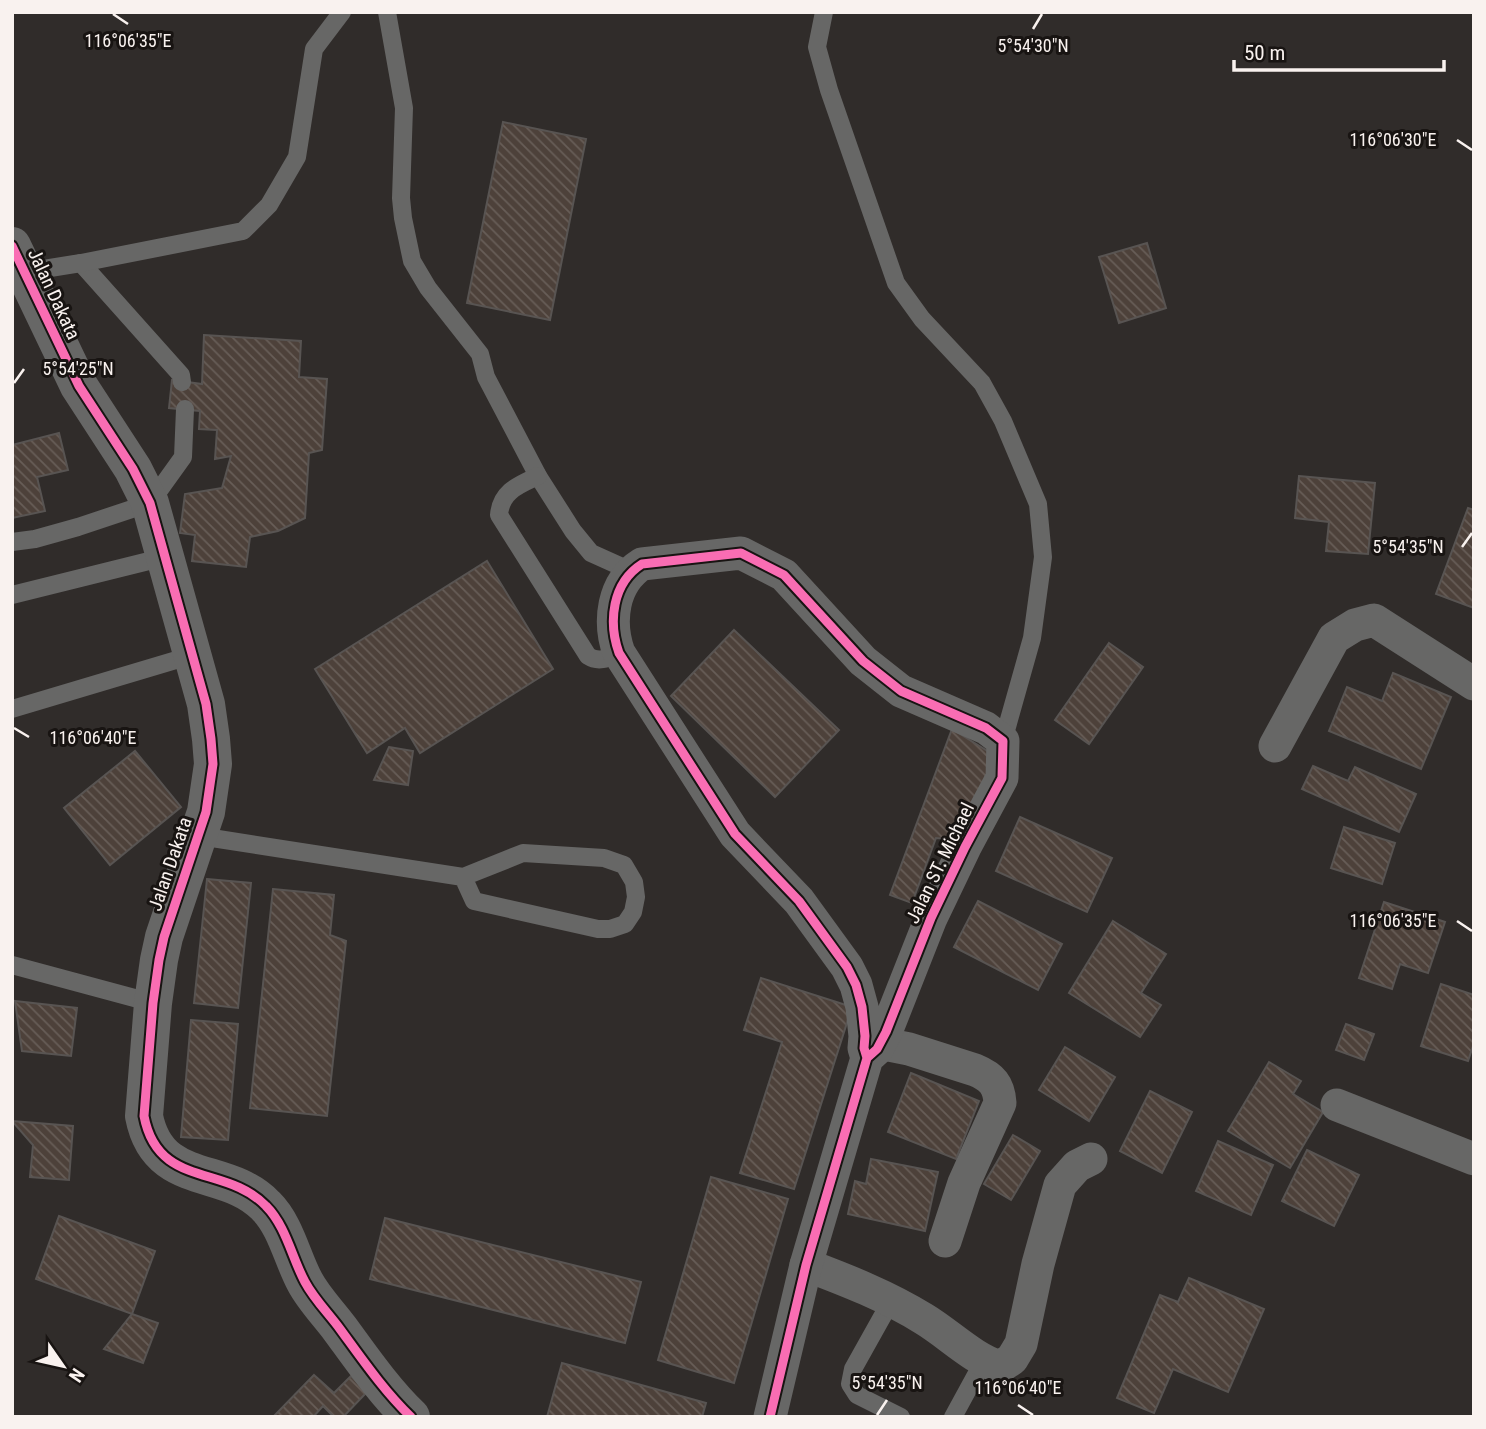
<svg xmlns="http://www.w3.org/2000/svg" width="1486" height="1429" font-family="'Roboto Condensed',sans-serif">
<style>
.building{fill:url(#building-back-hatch);stroke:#585452;stroke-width:2}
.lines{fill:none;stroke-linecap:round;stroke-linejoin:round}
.service{stroke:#676766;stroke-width:18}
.minor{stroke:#676766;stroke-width:33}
.tertiary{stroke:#676766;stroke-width:38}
.cycleway-casing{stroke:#181412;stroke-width:13}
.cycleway{stroke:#f96db3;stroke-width:9}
.ticks{fill:none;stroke:#f9f2ef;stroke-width:2.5}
.labels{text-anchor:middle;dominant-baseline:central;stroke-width:6;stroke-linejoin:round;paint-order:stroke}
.street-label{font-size:19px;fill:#f9f2ef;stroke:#181412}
.ticks-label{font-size:18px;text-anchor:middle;fill:#f9f2ef;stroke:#181412;stroke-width:6;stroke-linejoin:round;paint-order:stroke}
</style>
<defs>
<pattern id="building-back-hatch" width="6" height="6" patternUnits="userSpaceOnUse" patternTransform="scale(1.75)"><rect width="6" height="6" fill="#4d413a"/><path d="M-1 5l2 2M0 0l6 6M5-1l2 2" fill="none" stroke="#675d57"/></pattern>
</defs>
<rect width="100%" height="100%" fill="#302c2a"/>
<g class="building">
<path d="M503,122L586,139L550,320L467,303Z"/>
<path d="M1147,243L1166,308L1119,323L1099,257Z"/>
<path d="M204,335L301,341L299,377L327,379L322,450L309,453L305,518L278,531L250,537L246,567L192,561L195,535L180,533L185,494L222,488L231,456L215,459L217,430L199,429L200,411L169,408L172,380L202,384Z"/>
<path d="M59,433L68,470L37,477L45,511L12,518V445Z"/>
<path d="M1299,476L1375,483L1368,554L1326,551L1329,522L1295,518Z"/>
<path d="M1468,508L1474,510V608L1436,594Z"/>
<path d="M487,561L553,669L420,753L405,728L367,753L315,669Z"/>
<path d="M734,630L839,730L775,797L671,696Z"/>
<path d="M1109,643L1143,667L1089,744L1055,720Z"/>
<path d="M1393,673L1451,697L1421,769L1329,731L1347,687L1382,701Z"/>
<path d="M952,729L997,757L960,840L936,838L912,903L890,895Z"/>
<path d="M389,747L413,751L408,785L374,780Z"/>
<path d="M135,751L181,807L110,865L64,808Z"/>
<path d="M1313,766L1348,781L1355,767L1416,794L1399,832L1302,789Z"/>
<path d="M1020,817L1112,858L1087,912L996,871Z"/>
<path d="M1344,827L1395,843L1382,884L1331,868Z"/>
<path d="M207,879L251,883L238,1008L194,1003Z"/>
<path d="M273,889L334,895L330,935L346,941L327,1116L250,1108Z"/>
<path d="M978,901L1062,944L1038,990L954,947Z"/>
<path d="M1384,902L1445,922L1428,973L1400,964L1392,989L1359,978Z"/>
<path d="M1113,921L1166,954L1141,993L1161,1005L1140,1037L1069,993Z"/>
<path d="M761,978L852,1007L794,1189L740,1173L782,1042L744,1030Z"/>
<path d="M1441,984L1474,995V1043L1468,1061L1421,1046Z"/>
<path d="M15,1001L77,1008L71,1056L22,1051Z"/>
<path d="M191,1020L238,1024L228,1140L181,1137Z"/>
<path d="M1346,1024L1374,1034L1364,1060L1336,1050Z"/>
<path d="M1065,1047L1115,1077L1089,1121L1039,1090Z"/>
<path d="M1269,1062L1301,1081L1293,1094L1323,1112L1290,1168L1228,1131Z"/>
<path d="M911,1073L979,1101L956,1159L888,1132Z"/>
<path d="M1150,1091L1192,1112L1162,1173L1120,1151Z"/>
<path d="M12,1121L73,1126L69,1180L30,1177L33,1145Z"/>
<path d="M1013,1135L1040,1151L1011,1200L984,1184Z"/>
<path d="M1218,1141L1273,1165L1251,1215L1196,1191Z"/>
<path d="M1307,1150L1359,1175L1334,1226L1282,1201Z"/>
<path d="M871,1159L938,1172L925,1231L848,1214L855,1181L866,1184Z"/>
<path d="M711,1177L788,1199L734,1383L658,1360Z"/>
<path d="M59,1216L155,1251L132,1314L36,1279Z"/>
<path d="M385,1218L641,1282L625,1343L370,1279Z"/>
<path d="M1189,1278L1264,1309L1228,1392L1173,1369L1154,1413L1117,1398L1160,1295L1178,1302Z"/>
<path d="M132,1314L158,1323L143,1363L104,1349Z"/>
<path d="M562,1363L706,1403L702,1417H547Z"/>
<path d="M314,1375L334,1393L351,1376L367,1392L343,1417H334L323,1406L313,1417H273Z"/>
</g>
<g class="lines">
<g class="service">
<path d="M387,12L404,108L401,198L403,218L412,261L428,288L480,354L486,377L538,476L573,531L591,553L631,571"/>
<path d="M824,12L817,47L829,90L896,283L922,319L982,383L1003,421L1038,504L1043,557L1032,638L1003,741"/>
<path d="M81,263L181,375L182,382"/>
<path d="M25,272L81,263L243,231L269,205L297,157L314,49L342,12"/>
<path d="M538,476C519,485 501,491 499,515L588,656C599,663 608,658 619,653"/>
<path d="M12,542L35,539L78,527L150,503L183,457L185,409"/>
<path d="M12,595L165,557"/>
<path d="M12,709L193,655"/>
<path d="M199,836L463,877L523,853L604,858L624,865L634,882L636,897L633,912L625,924L610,929H598L474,901L463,877"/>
<path d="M12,965L153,1003"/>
<path d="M891,1301L853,1369L850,1384L857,1395L901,1417"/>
<path d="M953,1417L983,1362"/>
</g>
<g class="minor">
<path d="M1275,746L1334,638L1355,625L1374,620L1474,684"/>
<path d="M879,1043L909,1049L975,1070C992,1077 999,1085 1000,1103L964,1183L945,1241"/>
<path d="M1337,1105L1474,1159"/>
<path d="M806,1265C846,1280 887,1296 924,1319C949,1334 973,1359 1000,1367L1012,1359L1021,1344L1038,1264L1060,1185L1077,1166L1091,1159"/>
<path d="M770,1417L806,1265L867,1058L877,1049L886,1032L931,918L965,847L1002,778L1003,741L986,728L901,691L863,661L784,575L741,553L642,564C612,583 608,622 619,653L735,834L799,901L847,967L856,985L862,1007L865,1036L864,1048L867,1058"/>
</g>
<path class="tertiary" d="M12,246L79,386L133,469L150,503L206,704L211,739L213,764L206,812L164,937L159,960L153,1003L144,1116C158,1189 226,1164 266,1206C286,1226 292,1258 305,1282C314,1299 329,1314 340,1329C362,1359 384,1391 411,1417"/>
<g class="cycleway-casing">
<g id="cycleway">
<path d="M12,246L79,386L133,469L150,503L206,704L211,739L213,764L206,812L164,937L159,960L153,1003L144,1116C158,1189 226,1164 266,1206C286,1226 292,1258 305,1282C314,1299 329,1314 340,1329C362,1359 384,1391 411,1417"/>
<path d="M770,1417L806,1265L867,1058L877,1049L886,1032L931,918L965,847L1002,778L1003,741L986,728L901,691L863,661L784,575L741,553L642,564C612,583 608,622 619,653L735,834L799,901L847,967L856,985L862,1007L865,1036L864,1048L867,1058"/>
</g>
</g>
<use href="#cycleway" class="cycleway"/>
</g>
<path class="ticks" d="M113,14L128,24M1033,29L1042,14M1457,140L1472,150M14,383L24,369M1462,547L1472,533M14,728L29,737M1457,921L1472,931M1018,1405L1033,1415M877,1415L887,1400"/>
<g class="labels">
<g class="street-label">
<text transform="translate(54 294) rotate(65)">Jalan Dakata</text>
<text transform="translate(940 863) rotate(-64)">Jalan ST. Michael</text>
<text transform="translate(170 864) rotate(-71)">Jalan Dakata</text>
</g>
</g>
<g class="ticks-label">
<text x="128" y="47">116°06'35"E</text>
<text x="1033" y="52">5°54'30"N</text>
<text x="1393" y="146">116°06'30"E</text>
<text x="78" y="375">5°54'25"N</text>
<text x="1408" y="553">5°54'35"N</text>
<text x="93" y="744">116°06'40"E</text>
<text x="1393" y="927">116°06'35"E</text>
<text x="887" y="1389">5°54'35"N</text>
<text x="1018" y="1394">116°06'40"E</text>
</g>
<rect width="1486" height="1429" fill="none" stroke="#f9f2ef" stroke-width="28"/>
<g transform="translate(63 1366) rotate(124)" stroke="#181412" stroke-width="5" paint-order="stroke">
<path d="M0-5L12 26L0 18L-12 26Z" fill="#f9f2ef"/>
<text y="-10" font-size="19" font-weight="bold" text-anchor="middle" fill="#f9f2ef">N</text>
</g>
<path d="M1234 60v10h210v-10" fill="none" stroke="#f9f2ef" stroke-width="3.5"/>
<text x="1244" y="60" font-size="21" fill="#f9f2ef" stroke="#181412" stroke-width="5" paint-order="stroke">50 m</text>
</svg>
